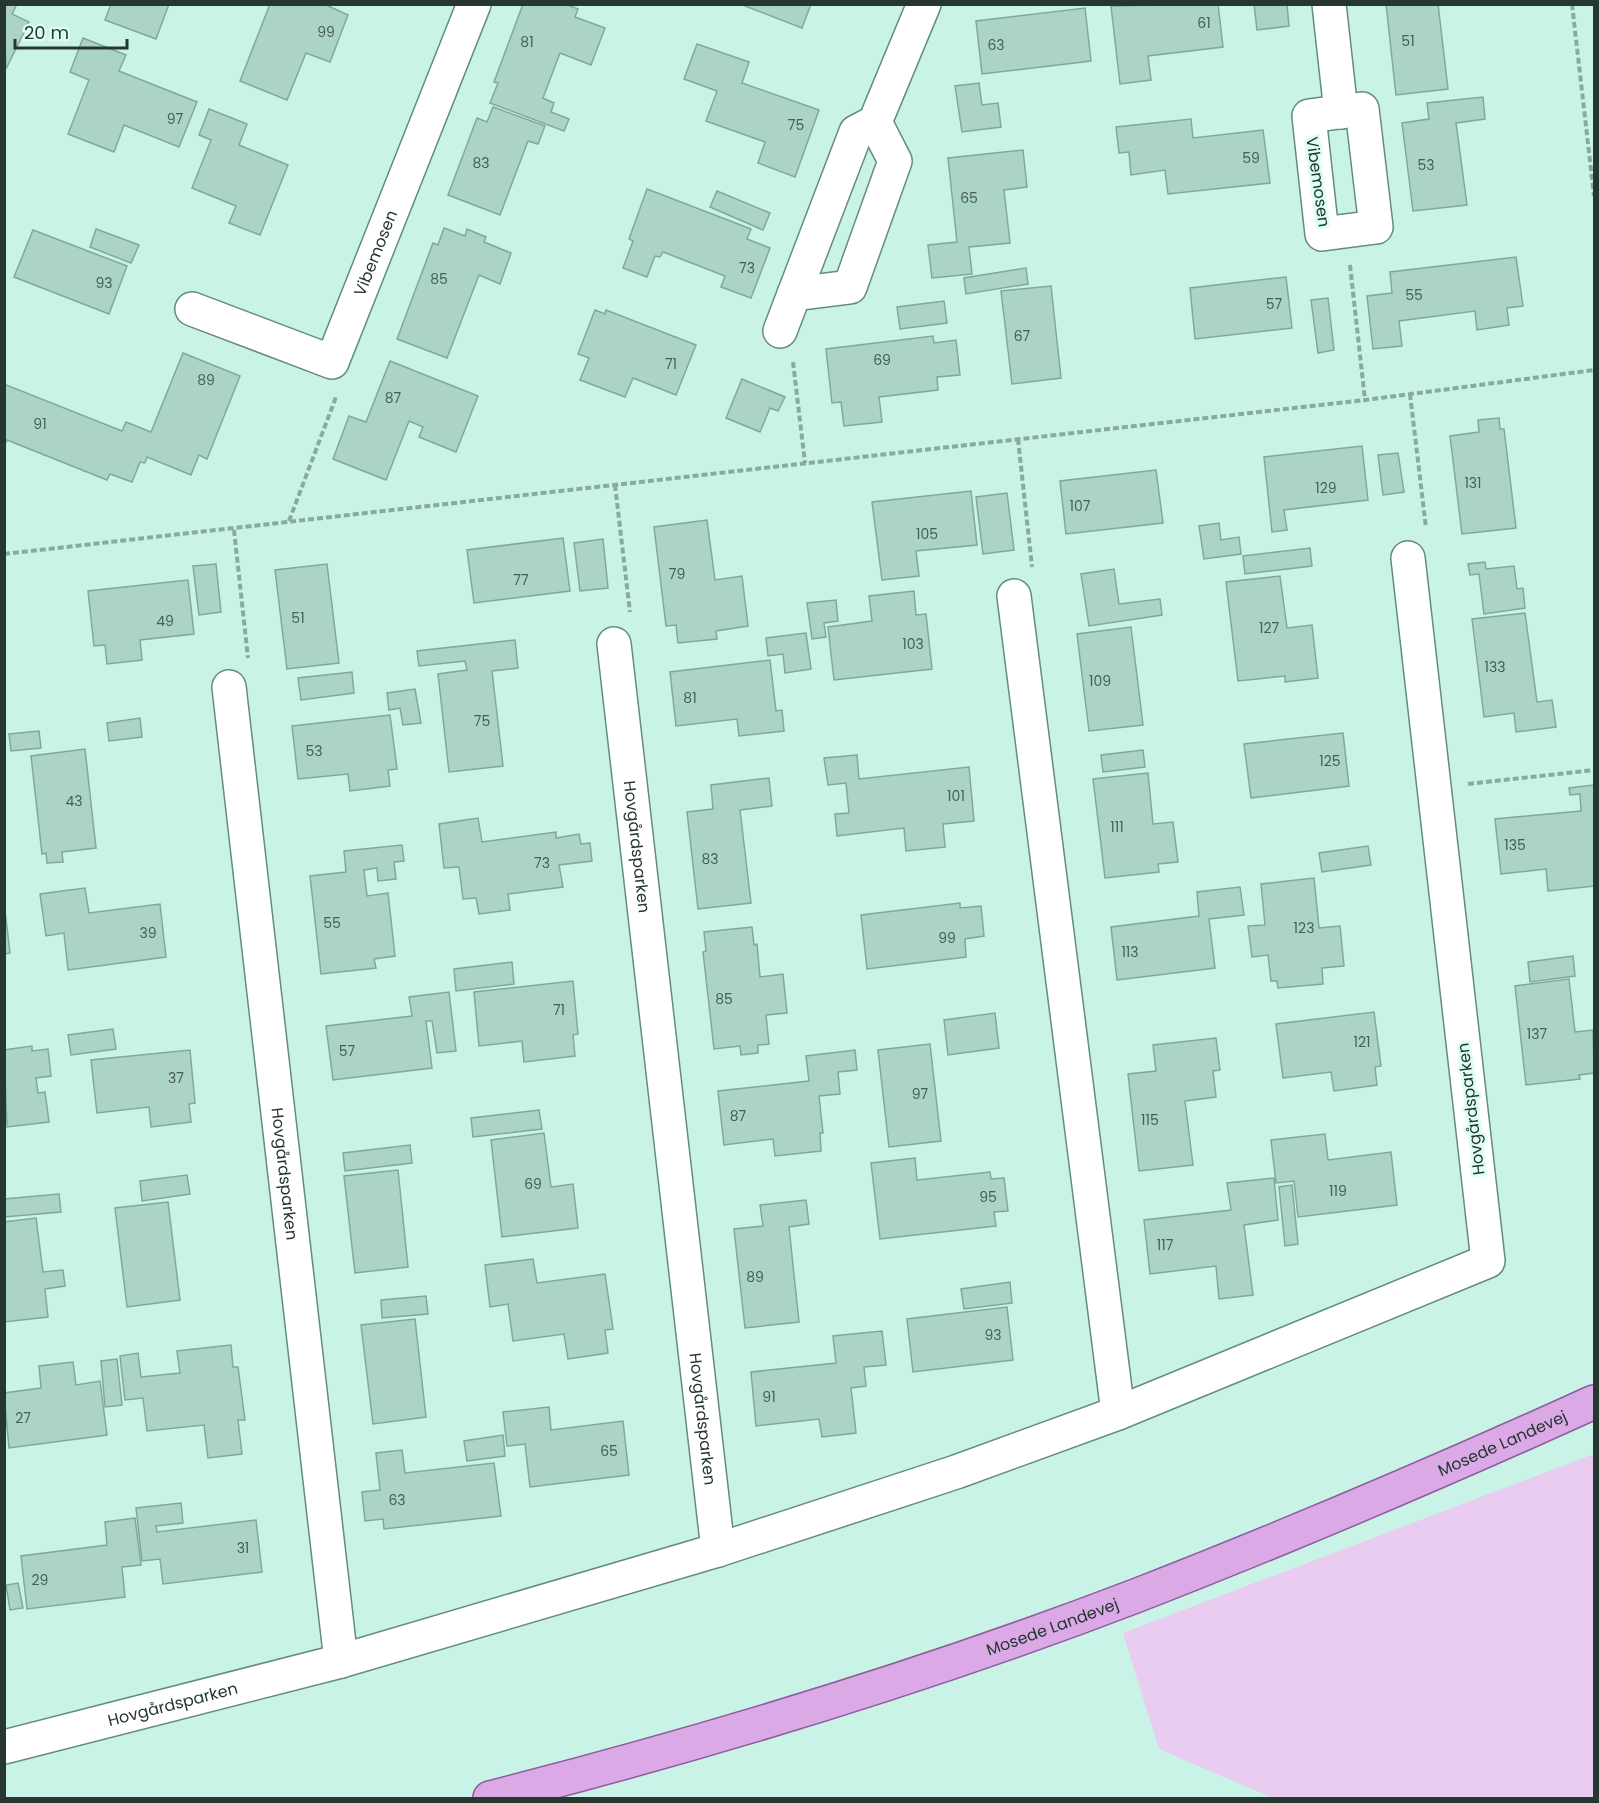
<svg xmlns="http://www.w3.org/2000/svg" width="1599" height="1803" font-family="Poppins,sans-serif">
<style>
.green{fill:#eaccf0}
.building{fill:#abd4c7;stroke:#80a89c;stroke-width:1.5}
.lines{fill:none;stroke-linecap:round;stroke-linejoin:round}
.minor-casing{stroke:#648c7f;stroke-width:36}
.major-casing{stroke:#8c5c9c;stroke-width:36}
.path{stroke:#8aaaa0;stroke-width:4;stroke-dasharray:6 3;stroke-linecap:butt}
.minor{stroke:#fff;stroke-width:33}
.major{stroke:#dba9e6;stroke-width:33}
.labels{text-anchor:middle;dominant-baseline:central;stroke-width:6;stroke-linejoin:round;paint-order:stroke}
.number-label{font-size:14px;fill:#475e56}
.street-label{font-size:16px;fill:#263631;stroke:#ddfff3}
</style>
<rect width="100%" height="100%" fill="#c9f3e6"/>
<path class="green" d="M1594,1454V1798H1273L1159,1749L1123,1633Z"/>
<g class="building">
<path d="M4,4H17L12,14L29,22L6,69Z"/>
<path d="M111,4H169L156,39L105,20Z"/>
<path d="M270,4H324L348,15L330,62L306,53L287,100L240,81Z"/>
<path d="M523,4H565L578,9L575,17L605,28L591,65L560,53L543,98L554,103L551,112L569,119L564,131L490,103L498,83L494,82Z"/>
<path d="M740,4H811L802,28Z"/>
<path d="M1218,4L1223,47L1148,56L1151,80L1120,84L1111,6Z"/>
<path d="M1254,4H1287L1289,26L1257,30Z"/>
<path d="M1386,4H1438L1448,89L1396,95Z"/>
<path d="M1085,8L1091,61L982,74L976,21Z"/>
<path d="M83,38L126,55L119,71L197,102L179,147L124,125L114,152L68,134L89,80L70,72Z"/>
<path d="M697,44L749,62L742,83L819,110L795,177L758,163L765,142L706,121L717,91L684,79Z"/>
<path d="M979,83L982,105L998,103L1001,127L962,132L955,86Z"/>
<path d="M1483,97L1485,119L1456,123L1467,205L1413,211L1402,123L1429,119L1427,103Z"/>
<path d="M493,107L545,126L538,144L528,141L500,215L448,195L477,118L487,122Z"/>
<path d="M209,109L247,124L239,145L288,165L260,235L229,223L236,206L192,188L211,140L199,135Z"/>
<path d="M1191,119L1193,138L1263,130L1270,183L1168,194L1165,170L1131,175L1129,152L1119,153L1116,127Z"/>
<path d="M1023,150L1027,187L1004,190L1010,243L969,247L972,274L932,278L928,245L957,242L948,158Z"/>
<path d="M647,189L751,229L747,239L770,248L751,298L721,287L725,276L663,252L660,257L655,256L647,277L623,268L633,241L629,239Z"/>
<path d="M717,191L770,213L763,230L710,207Z"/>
<path d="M444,228L465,236L467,229L486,237L484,242L511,253L500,284L479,275L447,358L397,339L433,243L438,245Z"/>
<path d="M96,229L139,245L131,263L90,247Z"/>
<path d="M33,230L127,266L109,314L14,277Z"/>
<path d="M1516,257L1523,306L1507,308L1509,325L1477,330L1475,311L1399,321L1402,346L1373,349L1367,296L1392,293L1390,272Z"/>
<path d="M1026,268L1028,284L966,294L964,278Z"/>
<path d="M1286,277L1292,328L1195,339L1190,288Z"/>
<path d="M1051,286L1061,378L1012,384L1001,291Z"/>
<path d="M1328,298L1334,350L1318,353L1311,300Z"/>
<path d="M944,301L947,323L900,329L897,307Z"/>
<path d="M595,310L605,314L606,310L696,345L676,395L633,378L625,397L580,380L589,358L578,354Z"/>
<path d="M933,336L934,343L956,340L960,375L937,377L938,390L879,397L882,422L844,426L841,402L832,403L826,349Z"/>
<path d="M183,353L240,376L207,459L199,455L191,475L147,457L145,463L140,462L132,482L110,474L107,480L7,440L4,447V384L122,431L126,422L151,432Z"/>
<path d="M390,361L478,396L456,452L419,437L423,427L409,421L386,480L333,459L349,416L366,422Z"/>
<path d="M742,379L785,397L778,411L770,408L760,432L726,418Z"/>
<path d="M1499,418L1500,429H1504L1516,528L1462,534L1450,436L1479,432L1478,420Z"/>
<path d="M1362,446L1368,500L1284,510L1287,530L1272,532L1264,457Z"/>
<path d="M1398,453L1404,492L1383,495L1378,455Z"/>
<path d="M1156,470L1163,523L1066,534L1060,481Z"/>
<path d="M971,491L977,545L916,551L919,576L882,580L872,502Z"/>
<path d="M1007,493L1014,550L983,554L976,497Z"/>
<path d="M707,520L715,580L742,576L748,626L716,631L717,639L678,643L676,625L666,626L654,527Z"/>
<path d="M1219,523L1221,540L1239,537L1241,554L1204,559L1199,526Z"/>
<path d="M563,538L570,591L474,603L467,550Z"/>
<path d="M603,539L608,588L580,591L574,543Z"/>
<path d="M1310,548L1312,566L1245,574L1243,556Z"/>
<path d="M1485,562L1486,569L1514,566L1517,589L1523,588L1525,608L1484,614L1479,574L1470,575L1468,564Z"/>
<path d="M216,564L221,612L199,615L193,566Z"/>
<path d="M327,564L339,663L287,669L275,570Z"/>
<path d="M1114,569L1119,604L1160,599L1162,615L1089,626L1081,574Z"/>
<path d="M1280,576L1287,628L1312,625L1318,678L1285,682V676L1238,681L1226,582Z"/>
<path d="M188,580L194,634L140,640L142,660L107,664L105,645L94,646L88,591Z"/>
<path d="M914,591L916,615L926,614L932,669L834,680L828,627L872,621L869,596Z"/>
<path d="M836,600L838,621L824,623L826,637L812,639L807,603Z"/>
<path d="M1525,613L1537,702L1552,700L1556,727L1516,732L1514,713L1484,717L1472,619Z"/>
<path d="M1131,627L1143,725L1089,731L1077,634Z"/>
<path d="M806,633L811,669L785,673L783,654L768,656L766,638Z"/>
<path d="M515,640L518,668L492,671L503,766L449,772L438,674L467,670L465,661L419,666L417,651Z"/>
<path d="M770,660L776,711L782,710L784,731L739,736L737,719L676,726L670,672Z"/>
<path d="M352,672L354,693L301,700L298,678Z"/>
<path d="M415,689L421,723L403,725L400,708L389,710L387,693Z"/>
<path d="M390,715L397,769L388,770L390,786L350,791L348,774L298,779L292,726Z"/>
<path d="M140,718L142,737L109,741L107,723Z"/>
<path d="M39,731L41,748L11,751L9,734Z"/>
<path d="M1343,733L1349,786L1251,798L1244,744Z"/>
<path d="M85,749L96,848L62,852L63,862L47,863L46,853L42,854L31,756Z"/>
<path d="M1143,750L1145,767L1103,772L1101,755Z"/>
<path d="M857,755L859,779L969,767L974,821L943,824L945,847L906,851L904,828L837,836L835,814L849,813L846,783L828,785L824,758Z"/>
<path d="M1148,773L1153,824L1173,822L1178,862L1158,864L1159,872L1105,878L1093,779Z"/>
<path d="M769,778L772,806L740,810L751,903L698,909L687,812L713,809L711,785Z"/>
<path d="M1594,785V886L1548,891L1546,869L1501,874L1495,819L1581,811L1580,794L1570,795L1569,788Z"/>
<path d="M478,818L482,842L556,832V838L579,834L581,844L590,843L592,861L559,865L563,887L508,894L510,910L479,914L476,898L463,899L459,867L444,868L439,824Z"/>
<path d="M402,845L404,861L394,862L396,879L378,881L377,868L364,870L367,896L388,893L395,956L374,959L376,968L321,974L310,876L346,872L344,851Z"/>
<path d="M1368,846L1371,865L1322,872L1319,853Z"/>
<path d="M1314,878L1319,928L1340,926L1344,966L1322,968L1323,984L1278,988L1277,981H1271L1268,955L1252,957L1248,926L1265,925L1261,884Z"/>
<path d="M1240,887L1244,915L1209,919L1215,968L1117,980L1111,927L1199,916L1197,892Z"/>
<path d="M85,888L89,913L160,904L166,957L68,970L64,933L46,936L40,894Z"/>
<path d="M4,902L10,953L4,954Z"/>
<path d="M960,903V908L981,906L984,936L965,939L966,957L867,969L861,915Z"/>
<path d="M752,927L754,945L757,944L760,977L783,974L787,1013L766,1015L769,1044L758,1045V1053L741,1055L740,1046L714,1049L703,952L706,951L704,932Z"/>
<path d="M1573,956L1575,976L1530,982L1528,962Z"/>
<path d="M512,962L514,984L456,991L454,969Z"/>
<path d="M1569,979L1575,1032L1593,1030L1594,1073L1579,1075L1580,1079L1526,1085L1515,986Z"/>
<path d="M573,981L578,1034L573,1035L575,1056L524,1062L522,1041L479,1046L474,992Z"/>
<path d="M449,992L456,1051L437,1053L432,1021H426L432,1068L333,1080L326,1026L412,1016L409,997Z"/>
<path d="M1374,1012L1381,1066L1375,1067L1377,1085L1334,1091L1331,1072L1283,1078L1276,1024Z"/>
<path d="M995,1013L999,1048L948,1055L944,1020Z"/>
<path d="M113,1029L116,1049L71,1055L68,1035Z"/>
<path d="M1216,1038L1220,1070L1213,1071L1216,1097L1185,1101L1193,1165L1139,1171L1128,1074L1156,1071L1153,1045Z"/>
<path d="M930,1044L941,1141L889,1147L878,1050Z"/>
<path d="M32,1046V1051L48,1049L51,1076L36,1078L38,1093L45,1092L49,1122L7,1127L4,1050Z"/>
<path d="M190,1050L195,1103L189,1104L191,1122L151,1127L149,1107L97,1113L91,1060Z"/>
<path d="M855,1050L857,1070L838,1072L840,1094L819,1096L823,1133H820L821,1151L775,1156L773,1139L724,1145L718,1091L809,1081L806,1056Z"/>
<path d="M539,1110L542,1129L473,1137L471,1118Z"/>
<path d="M544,1133L551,1187L573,1184L578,1228L502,1237L491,1140Z"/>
<path d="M1325,1134L1328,1160L1391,1152L1397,1205L1298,1217L1294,1181L1276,1183L1271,1140Z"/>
<path d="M410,1145L412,1163L345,1171L343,1153Z"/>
<path d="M915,1158L917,1180L990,1172L991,1179L1004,1178L1008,1211L994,1212L996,1226L880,1239L871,1163Z"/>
<path d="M398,1170L408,1267L355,1273L344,1176Z"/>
<path d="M187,1175L190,1194L142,1201L140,1181Z"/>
<path d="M1274,1178L1278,1220L1244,1225L1253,1295L1219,1299L1216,1266L1150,1274L1144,1220L1231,1210L1227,1183Z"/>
<path d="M1292,1185L1298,1244L1285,1246L1279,1187Z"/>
<path d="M59,1194L61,1212L4,1217V1199Z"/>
<path d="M806,1200L809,1224L789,1227L799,1322L745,1328L734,1229L763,1226L760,1205Z"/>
<path d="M168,1202L180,1300L127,1307L115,1208Z"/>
<path d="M36,1218L43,1272L63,1270L65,1286L45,1289L48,1317L4,1322V1222Z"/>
<path d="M533,1259L537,1283L605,1274L613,1329L605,1330L608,1353L568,1359L564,1334L513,1341L508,1304L490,1307L485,1265Z"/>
<path d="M1010,1282L1012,1303L964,1309L961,1289Z"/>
<path d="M426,1296L428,1314L382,1318L381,1300Z"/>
<path d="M1007,1307L1013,1360L913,1372L907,1319Z"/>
<path d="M415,1319L426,1417L373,1424L361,1325Z"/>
<path d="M882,1331L886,1365L864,1367L866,1386L851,1388L856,1433L822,1437L819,1419L756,1426L751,1372L836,1363L833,1336Z"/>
<path d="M231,1345L233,1367H238L245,1420H238L242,1454L208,1458L204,1425L147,1431L143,1398L125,1400L120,1356L138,1353L141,1377L180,1373L177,1351Z"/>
<path d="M117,1359L122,1405L105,1407L101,1361Z"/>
<path d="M73,1362L76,1385L100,1381L107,1435L9,1448L4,1393L41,1388L39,1366Z"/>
<path d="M549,1407L551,1430L623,1421L629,1475L530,1487L525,1444L507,1446L503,1412Z"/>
<path d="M503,1435L505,1456L467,1461L464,1441Z"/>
<path d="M402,1450L405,1473L494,1463L501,1516L384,1529L383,1519L365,1521L362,1492L380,1490L376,1453Z"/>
<path d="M181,1503L183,1523L156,1526L157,1532L256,1520L262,1572L163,1584L160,1559L142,1561L136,1508Z"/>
<path d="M135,1518L141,1565L122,1567L125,1597L27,1609L21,1556L107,1545L105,1522Z"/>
<path d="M18,1583L23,1608L10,1610L6,1585Z"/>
</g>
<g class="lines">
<g class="minor-casing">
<g id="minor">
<path d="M1329,4L1341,112"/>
<path d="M1362,109L1376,227L1322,234L1309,116Z"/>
<path d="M794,294L850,287L895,161L875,122"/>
<path id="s1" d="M192,309L332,362L474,4"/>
<path d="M780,331L856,132L875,122L924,4"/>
<path d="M1014,596L1118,1413"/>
<path id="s2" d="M614,644L718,1550"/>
<path id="s3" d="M229,687L341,1661"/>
<path id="s4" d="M4,1747L341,1661L718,1550L956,1472L1118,1413L1488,1261L1408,558"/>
</g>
</g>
<g class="major-casing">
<g id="major">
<path id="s5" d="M490,1798C709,1742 927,1676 1138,1595C1292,1535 1444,1470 1594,1402"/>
</g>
</g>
<g class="path">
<path d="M1572,4L1594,196"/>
<path d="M1350,265L1365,400"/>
<path d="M793,362L805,463"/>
<path d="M1410,394L1426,528"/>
<path d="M1018,439L1032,567"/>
<path d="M615,485L630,612"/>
<path d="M289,521L336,397"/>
<path d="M234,530L248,658"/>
<path d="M4,554L1365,400L1594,370"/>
<path d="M1468,784L1594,770"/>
</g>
<use href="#minor" class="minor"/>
<use href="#major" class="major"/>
</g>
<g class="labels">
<g class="number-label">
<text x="1204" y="23">61</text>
<text x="326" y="32">99</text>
<text x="1408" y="41">51</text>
<text x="527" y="42">81</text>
<text x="996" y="45">63</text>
<text x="175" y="119">97</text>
<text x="796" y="125">75</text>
<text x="1251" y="158">59</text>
<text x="481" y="163">83</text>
<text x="1426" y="165">53</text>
<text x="969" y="198">65</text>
<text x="747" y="268">73</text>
<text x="439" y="279">85</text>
<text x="104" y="283">93</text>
<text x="1414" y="295">55</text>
<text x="1274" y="304">57</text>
<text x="1022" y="336">67</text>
<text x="882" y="360">69</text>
<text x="671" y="364">71</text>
<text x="206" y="380">89</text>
<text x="393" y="398">87</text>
<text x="40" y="424">91</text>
<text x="1473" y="483">131</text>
<text x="1326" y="488">129</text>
<text x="1080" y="506">107</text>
<text x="927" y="534">105</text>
<text x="677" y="574">79</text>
<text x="521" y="580">77</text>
<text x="298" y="618">51</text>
<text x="165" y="621">49</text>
<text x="1269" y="628">127</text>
<text x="913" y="644">103</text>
<text x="1495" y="667">133</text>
<text x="1100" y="681">109</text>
<text x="690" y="698">81</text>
<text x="482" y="721">75</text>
<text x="314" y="751">53</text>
<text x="1330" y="761">125</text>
<text x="956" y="796">101</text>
<text x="74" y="801">43</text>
<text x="1117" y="827">111</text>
<text x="1515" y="845">135</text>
<text x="710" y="859">83</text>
<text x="542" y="863">73</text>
<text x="332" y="923">55</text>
<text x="1304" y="928">123</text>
<text x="148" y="933">39</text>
<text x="947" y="938">99</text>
<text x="1130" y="952">113</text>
<text x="724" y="999">85</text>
<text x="559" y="1010">71</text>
<text x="1537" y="1034">137</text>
<text x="1362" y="1042">121</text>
<text x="347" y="1051">57</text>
<text x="176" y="1078">37</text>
<text x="920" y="1094">97</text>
<text x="738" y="1116">87</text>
<text x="1150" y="1120">115</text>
<text x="533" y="1184">69</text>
<text x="1338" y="1191">119</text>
<text x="988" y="1197">95</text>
<text x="1165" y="1245">117</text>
<text x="755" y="1277">89</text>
<text x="993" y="1335">93</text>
<text x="769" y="1397">91</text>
<text x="23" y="1418">27</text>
<text x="609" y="1451">65</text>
<text x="397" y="1500">63</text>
<text x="243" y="1548">31</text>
<text x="40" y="1580">29</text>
</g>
<g class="street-label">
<text transform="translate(1318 182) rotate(82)">Vibemosen</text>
<text stroke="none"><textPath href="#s1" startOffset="267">Vibemosen</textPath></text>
<text stroke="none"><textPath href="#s2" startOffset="204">Hovgårdsparken</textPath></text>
<text transform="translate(1471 1109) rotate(-97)">Hovgårdsparken</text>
<text stroke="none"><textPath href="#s3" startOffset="490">Hovgårdsparken</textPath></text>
<text stroke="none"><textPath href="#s2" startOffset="780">Hovgårdsparken</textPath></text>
<text stroke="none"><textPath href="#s5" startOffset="1074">Mosede Landevej</textPath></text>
<text stroke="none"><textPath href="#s5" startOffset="588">Mosede Landevej</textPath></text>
<text stroke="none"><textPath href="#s4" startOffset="174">Hovgårdsparken</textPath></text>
</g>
</g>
<rect width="1599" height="1803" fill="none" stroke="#263631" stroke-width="12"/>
<path d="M15 39v9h112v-9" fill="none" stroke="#263631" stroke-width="3"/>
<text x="24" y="39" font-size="18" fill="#263631" stroke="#ddfff3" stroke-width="4.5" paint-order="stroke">20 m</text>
</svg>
